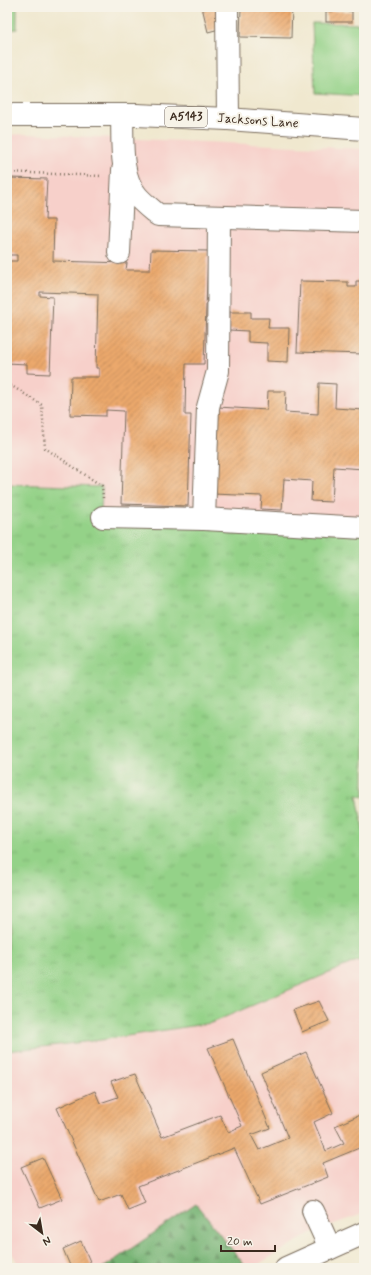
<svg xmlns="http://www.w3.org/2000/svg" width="371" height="1275" font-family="Mynerve,sans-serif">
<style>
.built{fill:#f7d0ca}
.green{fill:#94d288;stroke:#687e53}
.forest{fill:url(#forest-firs);stroke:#596f49}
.park{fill:url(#park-tufts);stroke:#687e53}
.building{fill:url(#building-hatch)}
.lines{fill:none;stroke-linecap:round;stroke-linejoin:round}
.minor-casing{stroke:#7a6c5c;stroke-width:24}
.major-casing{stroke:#7a6c5c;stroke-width:24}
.path{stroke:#7a6c5c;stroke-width:2.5;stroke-dasharray:1 3;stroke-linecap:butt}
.minor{stroke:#fff;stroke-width:22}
.major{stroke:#fff;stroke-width:22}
.labels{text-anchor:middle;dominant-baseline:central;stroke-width:4;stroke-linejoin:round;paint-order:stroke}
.shield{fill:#f7f3e8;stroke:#73665b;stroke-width:1}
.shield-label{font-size:12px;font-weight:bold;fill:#3b2a1e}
.street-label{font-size:13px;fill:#3b2a1e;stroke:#f7f3e8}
</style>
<defs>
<pattern id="forest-firs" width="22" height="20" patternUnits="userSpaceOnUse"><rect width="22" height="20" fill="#77b474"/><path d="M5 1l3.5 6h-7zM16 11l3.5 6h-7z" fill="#63935f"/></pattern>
<pattern id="park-tufts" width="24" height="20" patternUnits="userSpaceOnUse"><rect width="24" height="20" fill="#94d288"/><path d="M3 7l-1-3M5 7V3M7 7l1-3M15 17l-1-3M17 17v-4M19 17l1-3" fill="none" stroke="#80b475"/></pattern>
<pattern id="building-hatch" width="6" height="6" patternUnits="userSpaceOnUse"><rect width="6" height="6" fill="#eba86c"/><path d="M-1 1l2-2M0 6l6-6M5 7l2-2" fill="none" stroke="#c08958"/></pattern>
</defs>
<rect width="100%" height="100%" fill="#f7f3e8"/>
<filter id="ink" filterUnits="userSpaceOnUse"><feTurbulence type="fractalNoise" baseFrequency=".025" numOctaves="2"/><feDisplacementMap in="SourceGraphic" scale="8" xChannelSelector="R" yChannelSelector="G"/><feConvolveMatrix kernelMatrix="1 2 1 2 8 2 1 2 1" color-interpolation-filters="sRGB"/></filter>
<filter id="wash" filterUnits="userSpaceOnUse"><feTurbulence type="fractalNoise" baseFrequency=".012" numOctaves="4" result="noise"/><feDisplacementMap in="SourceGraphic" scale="16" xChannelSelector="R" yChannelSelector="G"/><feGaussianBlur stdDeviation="0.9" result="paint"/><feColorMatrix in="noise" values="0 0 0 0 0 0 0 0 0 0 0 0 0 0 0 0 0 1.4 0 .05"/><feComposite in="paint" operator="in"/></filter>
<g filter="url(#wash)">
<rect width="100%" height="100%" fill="#f0e8cf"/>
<path class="built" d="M26,134L364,149V797L357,795L364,836V1213L313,1232L252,1268H20L7,1244V135Z"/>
<g class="green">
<path d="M7,7H17V29L7,30Z"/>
<path d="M312,23L364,24V96L315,93Z"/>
</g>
<path class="forest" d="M196,1204L246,1267L243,1268H103Z"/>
<path class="park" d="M7,484L102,487L101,521L364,534V797L357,795L364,836V958L211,1023L101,1040L7,1051Z"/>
<g id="blocks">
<g class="building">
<path d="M202,7H218L223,28L208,32Z"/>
<path d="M241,7H292L291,38L240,37Z"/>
<rect x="325" y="7" width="27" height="2"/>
<rect x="326" y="11" width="26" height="11"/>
<path d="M10,178L47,179L45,220H54L53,261L127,263L126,270H150L151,250L208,251L204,364H186L185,415H191L188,506L121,504L124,411L106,410V416L70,415L71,377H99V368H96L98,294L40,292V296L53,297L50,374L27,373V364L7,363V261H17V255H7Z"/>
<path d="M300,281L348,282V287H356V281H364V354L297,352Z"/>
<path d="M230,312H251V318H269L268,328H289L288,362L267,361V343L248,342V331L229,330Z"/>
<path d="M319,383L336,384L335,408L364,410V469L334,467L332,502L311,501L312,481L284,479L282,510L261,509L262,496L213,494L218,407L267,410L268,391H286L285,412L318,414Z"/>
<path d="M363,472H364V489H362Z"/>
<path d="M319,1001L329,1021L302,1032L293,1010Z"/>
<path d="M233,1039L270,1128L251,1135L259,1150L288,1138L261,1072L306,1052L333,1113L314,1122L326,1151L344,1143L335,1126L364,1113V1146L323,1163L328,1177L260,1204L234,1148L138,1186L145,1203L128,1210L121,1194L99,1202L57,1108L95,1091L100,1103L118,1097L111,1082L135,1074L162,1137L220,1115L228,1132L242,1126L208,1048Z"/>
<path d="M43,1158L62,1199L40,1208L21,1167Z"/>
<path d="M81,1241L92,1266L87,1268H71L63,1249Z"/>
</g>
</g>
</g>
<g filter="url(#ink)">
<use href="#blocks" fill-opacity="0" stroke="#7a6c5c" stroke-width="1"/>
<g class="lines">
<g class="minor-casing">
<g id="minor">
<path d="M227,7L228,119"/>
<path d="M122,115C123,141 119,175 137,196C143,203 151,209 158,215L364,221"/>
<path d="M119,253L123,170"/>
<path d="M103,517L204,519L364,528"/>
<path d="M204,519L208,407L218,371L219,217"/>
<path d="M313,1211L330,1248"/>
<path d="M286,1268L364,1233"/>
</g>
</g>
<g class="major-casing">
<path id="major" d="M7,115H136L228,119L364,129"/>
</g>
<g class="path">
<path d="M7,172L102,176"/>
<path d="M7,383L42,405L45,448L102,486L103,498"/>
</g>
<use href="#minor" class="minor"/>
<use href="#major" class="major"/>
</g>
</g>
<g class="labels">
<rect class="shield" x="165" y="107" width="42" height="20" rx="3"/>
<g class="shield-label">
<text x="186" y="117">A5143</text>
</g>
<g class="street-label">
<text transform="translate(258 121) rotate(4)">Jacksons Lane</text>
</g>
</g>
<rect width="371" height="1275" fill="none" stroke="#f7f3e8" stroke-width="24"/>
<g transform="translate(42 1233) rotate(149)" stroke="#f7f3e8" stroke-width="3" paint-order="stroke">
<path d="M0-3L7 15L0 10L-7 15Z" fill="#3b2a1e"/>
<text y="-6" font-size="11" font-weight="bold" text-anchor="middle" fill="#3b2a1e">N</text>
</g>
<path d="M221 1245v6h54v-6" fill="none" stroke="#3b2a1e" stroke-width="2"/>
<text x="227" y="1245" font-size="12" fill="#3b2a1e" stroke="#f7f3e8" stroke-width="3" paint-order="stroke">20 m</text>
</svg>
